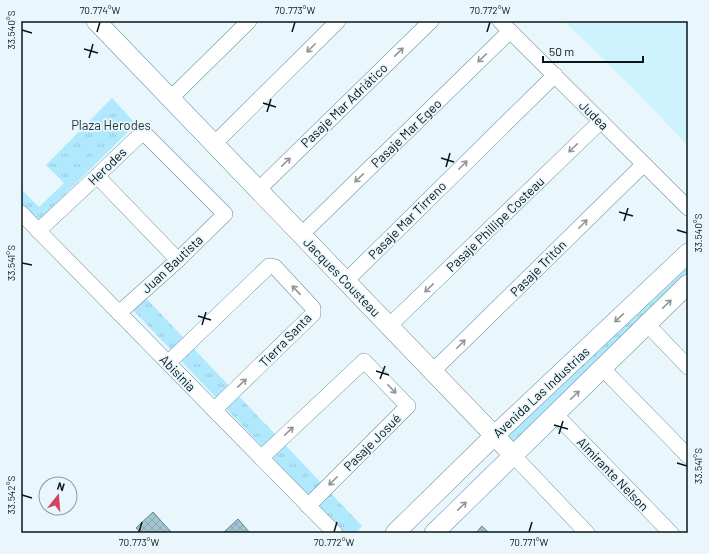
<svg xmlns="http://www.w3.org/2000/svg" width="709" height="554" font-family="Barlow,sans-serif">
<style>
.built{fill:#cff2ff}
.grass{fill:url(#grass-tufts)}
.building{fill:url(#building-cross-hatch);stroke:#61828d}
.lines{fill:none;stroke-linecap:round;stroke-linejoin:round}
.minor-casing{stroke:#70919c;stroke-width:16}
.tertiary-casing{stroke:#70919c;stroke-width:20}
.minor{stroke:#fff;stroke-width:15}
.tertiary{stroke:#fff;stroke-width:19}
.oneway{stroke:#909698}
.ticks{fill:none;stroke:#09161a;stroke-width:1.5}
.labels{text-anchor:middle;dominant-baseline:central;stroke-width:3.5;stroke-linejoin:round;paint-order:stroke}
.street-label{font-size:13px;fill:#09161a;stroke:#e9f7fc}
.park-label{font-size:13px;fill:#1d3239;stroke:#e9f7fc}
.neatline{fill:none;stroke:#09161a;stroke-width:1.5}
.ticks-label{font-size:10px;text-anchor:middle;fill:#09161a}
</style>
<defs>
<pattern id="grass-tufts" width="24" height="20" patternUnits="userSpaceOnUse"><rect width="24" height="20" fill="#b0e9fe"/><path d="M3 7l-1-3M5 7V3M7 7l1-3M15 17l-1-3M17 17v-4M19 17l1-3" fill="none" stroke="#96c7d9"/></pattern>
<pattern id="building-cross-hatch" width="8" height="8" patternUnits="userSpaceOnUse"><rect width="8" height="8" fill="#a3c5d2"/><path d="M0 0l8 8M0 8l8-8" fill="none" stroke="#8ba8b4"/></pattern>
</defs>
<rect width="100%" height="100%" fill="#e9f7fc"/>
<path class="built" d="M564,21H688V146L633,88Z"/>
<g class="grass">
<path d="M112,98L136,124L38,221L21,203V191L22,190L39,207L64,183L46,165Z"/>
<path d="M688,258V273L512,446L503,436Z"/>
<path d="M144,296L362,526L356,533H344L132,309Z"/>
</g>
<g class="building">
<path d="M153,512L172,533H141L136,528Z"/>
<path d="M238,519L250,533H223Z"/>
<path d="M482,526L489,533H476Z"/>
</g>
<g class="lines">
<g class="minor-casing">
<g id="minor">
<path d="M500,21L688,208"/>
<path d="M170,99L249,21"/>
<path d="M214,144L338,21"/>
<path d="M97,176L178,260"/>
<path d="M258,190L431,21"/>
<path d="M21,213L335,533"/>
<path d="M38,231L97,176L143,132L225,214L178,260L119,313"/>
<path d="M301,235L510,31"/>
<path d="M346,281L555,75"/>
<path d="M647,324L688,367"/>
<path d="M389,326L601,121"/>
<path d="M168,363L269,266L275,267L313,308V314L214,410"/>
<path d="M602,368L688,456"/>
<path d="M433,371L644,164"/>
<path d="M555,414L671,533"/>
<path d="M513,455L587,533"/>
<path d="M261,458L364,361L408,406L308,506"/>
</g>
</g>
<g class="tertiary-casing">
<g id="tertiary">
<path d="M96,21L513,455"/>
<path d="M395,533L495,435L688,253"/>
<path d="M434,533L688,284"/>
</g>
</g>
<use href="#minor" class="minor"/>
<use href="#tertiary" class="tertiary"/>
</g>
<defs><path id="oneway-shaft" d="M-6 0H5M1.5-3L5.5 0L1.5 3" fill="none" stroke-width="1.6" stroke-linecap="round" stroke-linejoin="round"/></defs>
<g class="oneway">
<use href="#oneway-shaft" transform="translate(311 48) rotate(135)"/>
<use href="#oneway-shaft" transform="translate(399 52) rotate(-44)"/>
<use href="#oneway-shaft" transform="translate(482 58) rotate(136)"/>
<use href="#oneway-shaft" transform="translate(573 148) rotate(136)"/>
<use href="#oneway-shaft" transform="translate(286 162) rotate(-44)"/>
<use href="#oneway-shaft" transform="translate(463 165) rotate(-45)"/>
<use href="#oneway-shaft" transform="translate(359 178) rotate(136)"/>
<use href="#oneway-shaft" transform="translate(583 224) rotate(-45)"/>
<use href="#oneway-shaft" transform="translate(429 288) rotate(136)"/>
<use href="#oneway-shaft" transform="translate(296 290) rotate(-133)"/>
<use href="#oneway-shaft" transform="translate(667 304) rotate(-44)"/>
<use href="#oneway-shaft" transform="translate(619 318) rotate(137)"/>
<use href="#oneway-shaft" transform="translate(461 344) rotate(-45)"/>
<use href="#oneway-shaft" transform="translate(242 383) rotate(-44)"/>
<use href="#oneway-shaft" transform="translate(392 389) rotate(46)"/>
<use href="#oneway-shaft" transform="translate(575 395) rotate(-44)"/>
<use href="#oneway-shaft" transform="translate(289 431) rotate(-43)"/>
<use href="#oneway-shaft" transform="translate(333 481) rotate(135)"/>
<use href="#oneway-shaft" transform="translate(462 506) rotate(-44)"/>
</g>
<path class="ticks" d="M22,30L32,33M97,32L100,22M292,32L295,22M487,32L490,22M84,49L98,53M89,58L93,44M263,103L276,107M267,112L271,99M441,158L454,162M446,167L450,153M619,212L633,216M624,221L628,208M677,230L687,233M22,263L32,265M198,316L211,320M202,325L206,312M376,371L389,375M380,379L385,366M554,425L568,429M559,434L563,421M677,463L687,466M22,495L32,498M139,532L142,522M334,532L337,522M529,532L532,522"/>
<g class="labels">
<g class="street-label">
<text transform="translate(344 105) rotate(-44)">Pasaje Mar Adriático</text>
<text transform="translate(594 115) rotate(45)">Judea</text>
<text transform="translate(406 133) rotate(-44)">Pasaje Mar Egeo</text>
<text transform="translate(107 166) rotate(-44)">Herodes</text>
<text transform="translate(407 220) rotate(-45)">Pasaje Mar Tirreno</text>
<text transform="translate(495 224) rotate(-44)">Pasaje Phillipe Costeau</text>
<text transform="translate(172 264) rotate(-43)">Juan Bautista</text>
<text transform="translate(538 268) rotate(-45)">Pasaje Tritón</text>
<text transform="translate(342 277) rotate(46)">Jacques Cousteau</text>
<text transform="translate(285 340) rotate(-46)">Tierra Santa</text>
<text transform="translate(178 373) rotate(46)">Abisinia</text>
<text transform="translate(541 392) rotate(-43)">Avenida Las Industrias</text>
<text transform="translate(372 442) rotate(-45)">Pasaje Josué</text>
<text transform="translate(613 474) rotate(46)">Almirante Nelson</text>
</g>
<g class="park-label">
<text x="111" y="125">Plaza Herodes</text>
</g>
</g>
<rect width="709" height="554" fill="none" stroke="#e9f7fc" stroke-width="44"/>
<g transform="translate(58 496) rotate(17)"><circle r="19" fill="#e9f7fc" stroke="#8f9da2"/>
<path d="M0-3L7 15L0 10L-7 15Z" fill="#d34362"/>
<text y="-6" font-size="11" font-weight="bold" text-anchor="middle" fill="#09161a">N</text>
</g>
<path d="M543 56v6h100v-6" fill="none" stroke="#09161a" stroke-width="2"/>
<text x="549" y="56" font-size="12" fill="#09161a" stroke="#e9f7fc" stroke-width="3" paint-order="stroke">50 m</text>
<rect x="22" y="22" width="665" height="510" class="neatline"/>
<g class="ticks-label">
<text x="100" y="14">70.774°W</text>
<text x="295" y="14">70.773°W</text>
<text x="490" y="14">70.772°W</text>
<text transform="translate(11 30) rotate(-90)" y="4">33.540°S</text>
<text transform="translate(698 233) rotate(-90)" y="4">33.540°S</text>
<text transform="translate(11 263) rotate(-90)" y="4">33.541°S</text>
<text transform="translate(698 466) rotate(-90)" y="4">33.541°S</text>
<text transform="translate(11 495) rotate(-90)" y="4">33.542°S</text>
<text x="139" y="546">70.773°W</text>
<text x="334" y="546">70.772°W</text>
<text x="529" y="546">70.771°W</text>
</g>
</svg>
